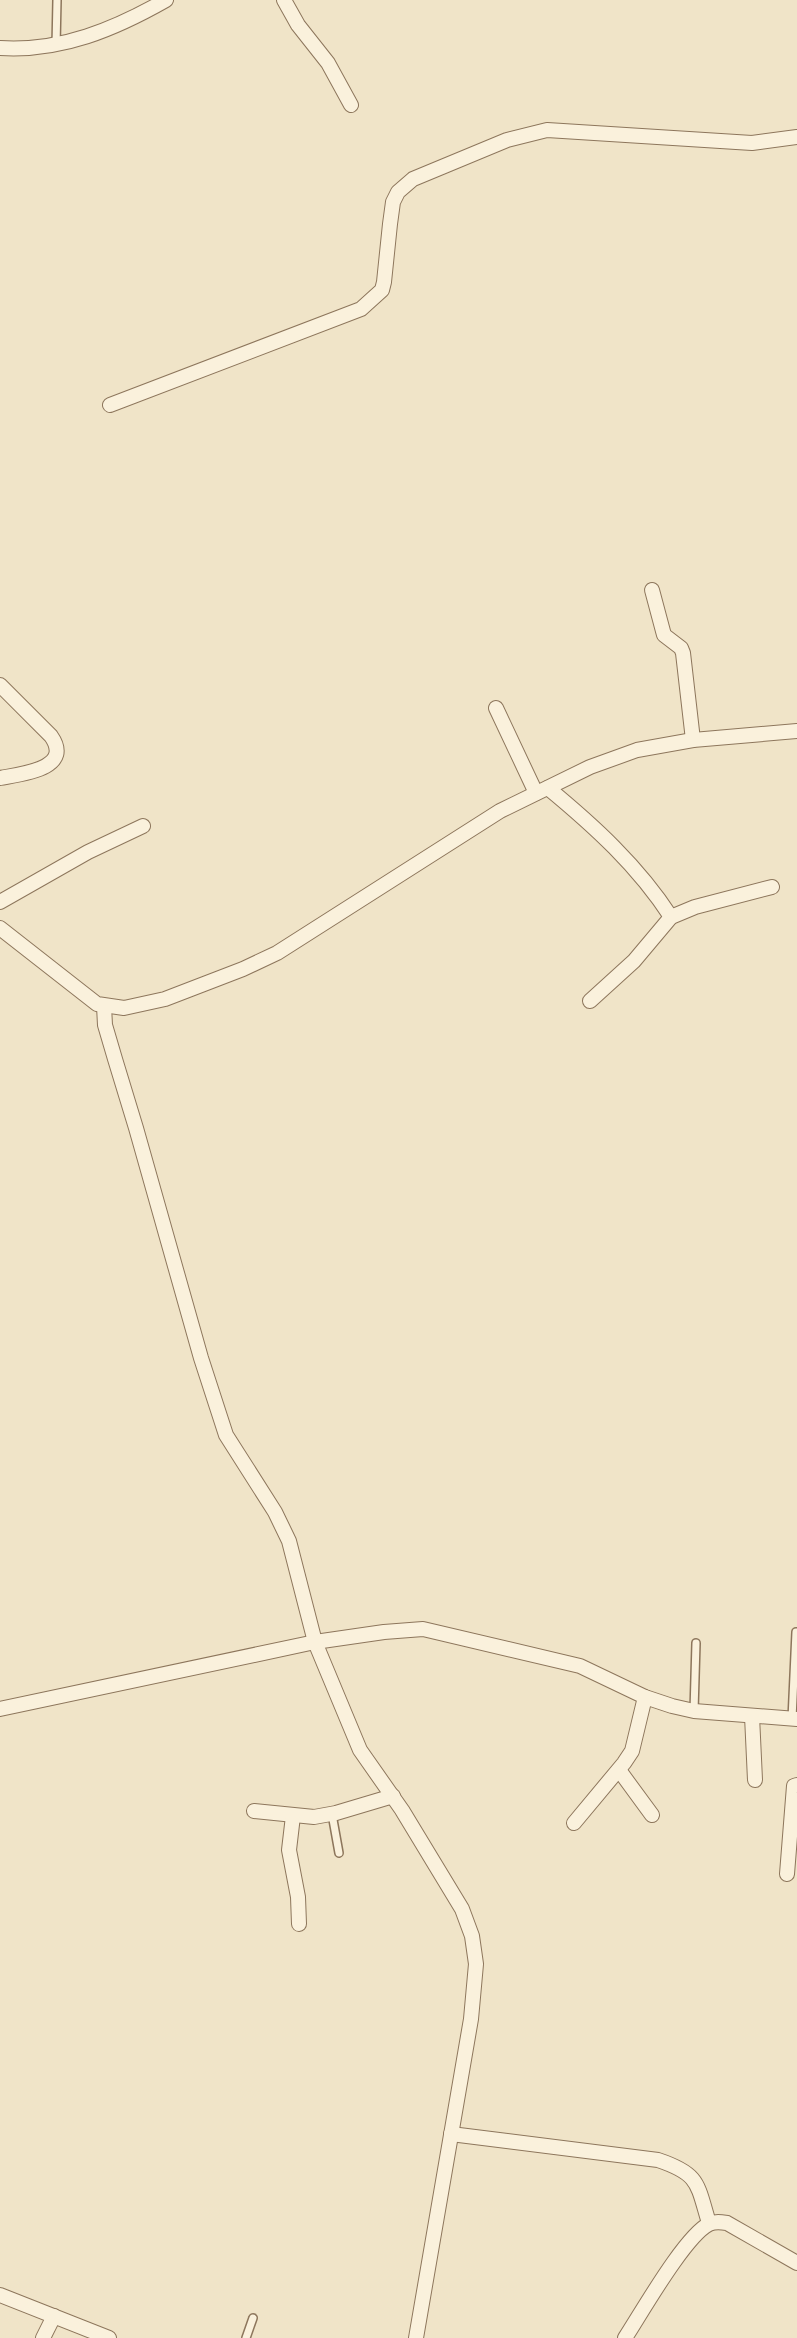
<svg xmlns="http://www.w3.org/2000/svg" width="797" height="2338" font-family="'IBM Plex Serif',serif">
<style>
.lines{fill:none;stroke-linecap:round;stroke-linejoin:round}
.service-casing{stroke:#8d765c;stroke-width:10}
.minor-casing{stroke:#8d765c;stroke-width:16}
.service{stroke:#faf1dc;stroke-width:7}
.minor{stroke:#faf1dc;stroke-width:14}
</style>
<rect width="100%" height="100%" fill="#f0e4c8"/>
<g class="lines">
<g class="service-casing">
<g id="service">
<path d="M56,46L57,0"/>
<path d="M694,1711L696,1643"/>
<path d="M792,1719L796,1632"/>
<path d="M332,1814L339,1853"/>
<path d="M246,2338L253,2318"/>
</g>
</g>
<g class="minor-casing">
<g id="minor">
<path d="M284,0L298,25L328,63L351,105"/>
<path d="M0,48C61,52 115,29 166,0"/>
<path d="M110,405L361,309L382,290L384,282L390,224L393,202L398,192L413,179L507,140L547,130L752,143L797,137"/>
<path d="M652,590L664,635L681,648L683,653L693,740"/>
<path d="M0,685L51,736C74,769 21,774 0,778"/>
<path d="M496,708L536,793"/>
<path d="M548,788C594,826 638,866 671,917"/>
<path d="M0,902L88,852L143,826"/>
<path d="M0,928L97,1004L124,1008L165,999L243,969L277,953L500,811L590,767L637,750L693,740L797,731"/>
<path d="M590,1001L634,961L671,917L695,907L772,887"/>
<path d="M104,1006L105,1025L115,1059L136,1128L201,1358L226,1435L275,1512L289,1541L315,1642L360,1750L402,1810L462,1909L472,1936L476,1964L471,2019L416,2338"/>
<path d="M0,1709L315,1642L384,1632L423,1629L580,1666L645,1697L672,1706L694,1711L797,1719"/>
<path d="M752,1716L755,1780"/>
<path d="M619,1770L652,1815"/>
<path d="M254,1811L314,1817L336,1813L393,1796"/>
<path d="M293,1816L289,1850L298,1897L299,1924"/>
<path d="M574,1823L624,1763L632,1751L645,1697"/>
<path d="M787,1874L794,1786L797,1785"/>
<path d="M451,2134L658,2160C700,2174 697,2184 709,2223"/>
<path d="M0,2295L109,2338"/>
<path d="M43,2338L54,2316"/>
<path d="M625,2338C642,2312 685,2236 709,2224C715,2221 721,2222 727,2223L797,2263"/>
</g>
</g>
<use href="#service" class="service"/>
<use href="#minor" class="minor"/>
</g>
</svg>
